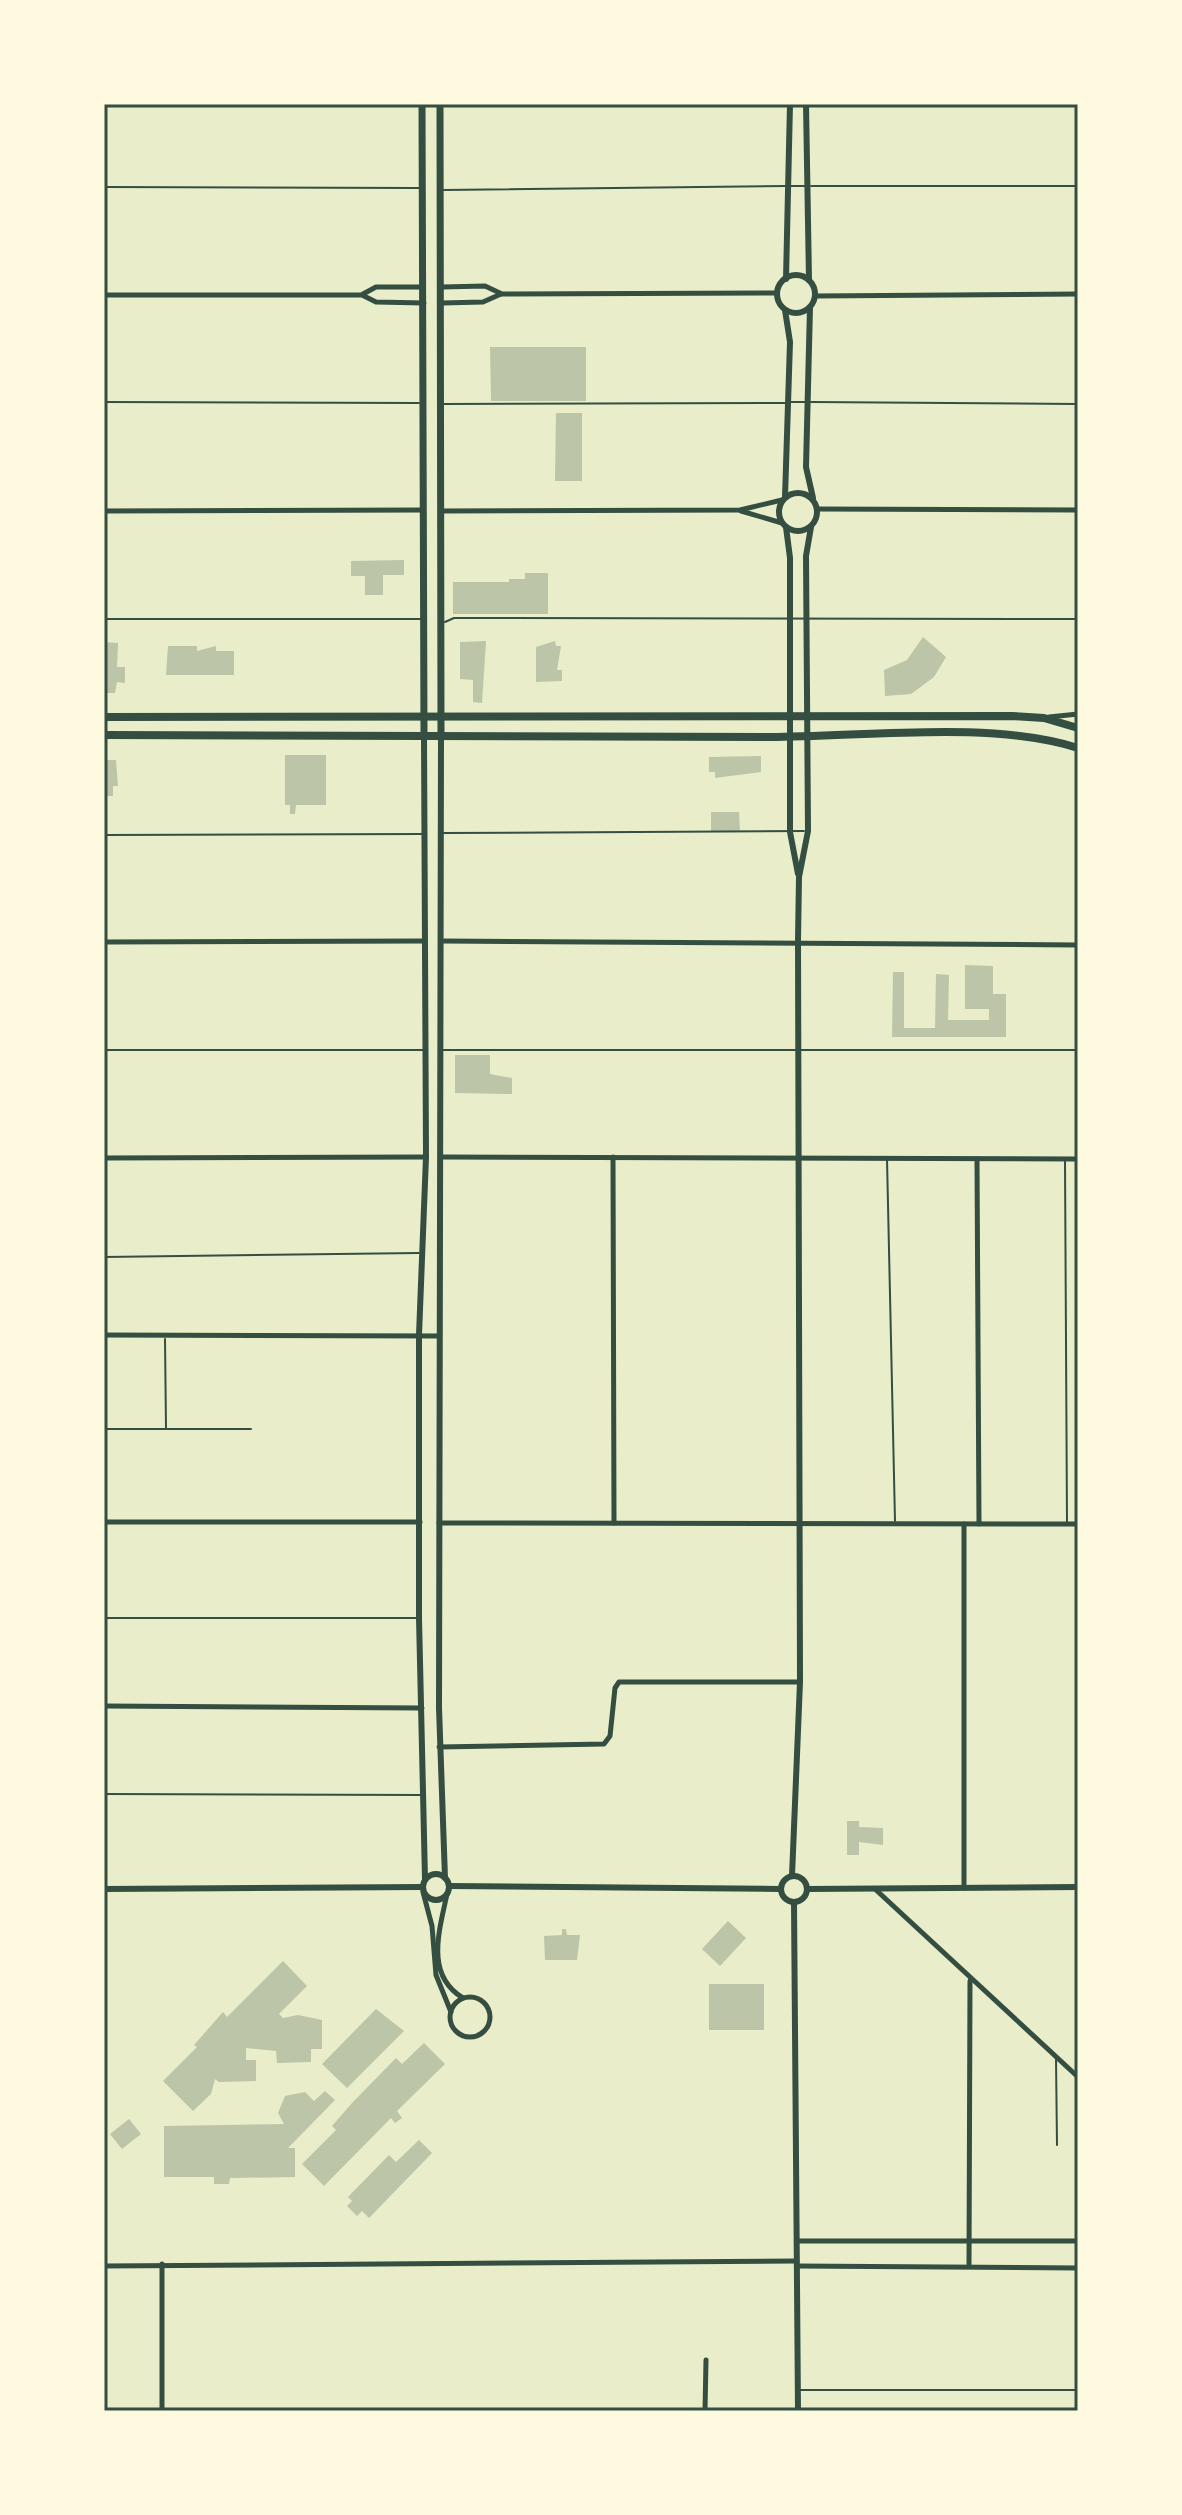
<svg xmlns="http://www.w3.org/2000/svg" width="1182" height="2515" font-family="Roboto,sans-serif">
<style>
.building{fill:#bcc5a7}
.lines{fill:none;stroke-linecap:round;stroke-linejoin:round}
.service{stroke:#344e41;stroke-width:2}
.minor{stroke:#344e41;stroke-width:5}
.tertiary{stroke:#344e41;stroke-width:6}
.primary{stroke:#344e41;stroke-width:7}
.trunk{stroke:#344e41;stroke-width:8}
.neatline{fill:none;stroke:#344e41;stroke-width:3}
</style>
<rect width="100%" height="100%" fill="#e9edc9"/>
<g class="building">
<path d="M490,347H586V401H491Z"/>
<path d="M556,413H582V481H555Z"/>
<path d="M404,560V575H383V595H365V576H351V561Z"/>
<path d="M525,573H548V614H453V582H509V579H525Z"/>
<path d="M923,637L946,657L934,677L911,694L885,696L884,670L907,660Z"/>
<path d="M486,641L482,703L473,702V680L460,679V642Z"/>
<path d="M555,641L556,646H561L557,670H562V681L536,682V647Z"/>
<path d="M104,642L118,643L117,667H125V683L117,682L115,693H104Z"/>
<path d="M168,646H197V651L216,646V651H234V675H166Z"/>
<path d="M285,755H326V805H296L295,814H290V805H285Z"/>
<path d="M761,756V772L715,778V772H709V757Z"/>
<path d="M104,760H116L118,786H113V796H104Z"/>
<path d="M711,812H739L740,831H711Z"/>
<path d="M965,965L993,966V994H1006V1037H892L893,972H904V1028H935L936,974L949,975L948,1020H989V1009H965Z"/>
<path d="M455,1055H490V1074L512,1078V1094L455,1093Z"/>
<path d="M847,1821H859V1827L883,1828V1845L859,1842V1855H847Z"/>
<path d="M728,1921L746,1938L720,1966L702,1949Z"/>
<path d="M562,1929H566L567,1935H580L577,1960H545L544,1936L562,1935Z"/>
<path d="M283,1961L307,1986L279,2014L283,2018L298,2015L322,2020V2049H311V2062L277,2063L276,2051L246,2048V2060H256V2081L219,2082L215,2079L211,2094L193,2111L163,2081L197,2047L194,2045L223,2012L227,2017Z"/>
<rect x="709" y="1984" width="55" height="46"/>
<path d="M376,2009L404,2031L347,2088L322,2064Z"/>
<path d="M424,2043L445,2064L397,2111L402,2118L395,2123L391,2118L324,2186L302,2164L336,2130L332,2126L352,2103L396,2058L402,2064Z"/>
<path d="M325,2091L335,2100L288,2148H295V2177L230,2178L229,2184H214V2177H164V2126L284,2124L278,2113L285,2096L305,2092L314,2101Z"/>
<path d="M129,2119L141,2134L122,2149L110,2134Z"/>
<path d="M419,2140L432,2153L369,2218L362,2211L357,2216L347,2206L352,2201L348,2197L389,2155L396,2162Z"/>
</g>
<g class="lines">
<g class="service">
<path d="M791,186H805"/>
<path d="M811,186H1078"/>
<path d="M104,187L419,188"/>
<path d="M443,190L785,186"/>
<path d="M104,402L419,403"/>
<path d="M791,402H805"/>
<path d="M811,402L1078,404"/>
<path d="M443,404L785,403"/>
<path d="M104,619H423"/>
<path d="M445,622L454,618L1078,619"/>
<path d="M443,833L804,831"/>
<path d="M104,835L423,834"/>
<path d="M104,1050H423"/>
<path d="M443,1050H1078"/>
<path d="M887,1159L895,1521"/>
<path d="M1065,1161L1067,1523"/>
<path d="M104,1257L419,1253"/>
<path d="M165,1339L166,1428"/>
<path d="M104,1429H251"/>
<path d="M104,1618H419"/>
<path d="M104,1794L423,1795"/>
<path d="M1056,2058L1057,2145"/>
<path d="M800,2390H1078"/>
</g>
<g class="minor">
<path d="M442,287L485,286L502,294L777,293"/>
<path d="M363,294L376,287H423"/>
<path d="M104,295H362L376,302L424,303"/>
<path d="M815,296L1078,294"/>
<path d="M442,303L483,302L501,294"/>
<path d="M818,509L1078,510"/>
<path d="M104,511L423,510"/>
<path d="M441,511L740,510L782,500"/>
<path d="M741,511L782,523"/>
<path d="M1049,717L1078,714"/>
<path d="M442,941L1078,945"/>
<path d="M104,942L425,941"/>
<path d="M442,1157L1078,1159"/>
<path d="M613,1157L614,1523"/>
<path d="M104,1158L426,1157"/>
<path d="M977,1159L979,1524"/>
<path d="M104,1335L440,1336"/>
<path d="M104,1522H420"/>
<path d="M439,1523L1078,1524"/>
<path d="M104,1706L422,1708"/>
<path d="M439,1747L604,1744L610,1736L615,1688L619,1682H800"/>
<path d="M964,1888V1524"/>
<path d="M875,1889L1078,2077"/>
<path d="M423,1892L432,1926L436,1975L451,2012"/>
<path d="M447,1894C439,1932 425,1975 463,1998"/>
<circle cx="470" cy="2017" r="20"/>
<path d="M797,2241H1078"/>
<path d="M104,2266L797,2261"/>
<path d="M797,2266L1078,2268"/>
<path d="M969,2266L970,1981"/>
<path d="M162,2411V2264"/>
<path d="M705,2411L706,2360"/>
</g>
<g class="tertiary">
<path d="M806,104L809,280"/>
<circle cx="796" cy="294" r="19"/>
<path d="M786,279L790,104"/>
<path d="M810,307L806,467L813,498"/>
<path d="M785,310L790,342L785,497"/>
<circle cx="798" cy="512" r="19"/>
<path d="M786,527L790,558V832L798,874"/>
<path d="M424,736L426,1157L419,1335V1618L425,1879"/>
<path d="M441,736L439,1708L445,1878"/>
<circle cx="436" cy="1887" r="13"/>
<circle cx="794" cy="1889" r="13"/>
<path d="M792,1876L800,1682L798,940L799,877L808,831L806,556L811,527"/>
<path d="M449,1886L780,1889"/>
<path d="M104,1889L423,1887"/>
<path d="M807,1889L1078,1887"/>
<path d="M794,1903L798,2411"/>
</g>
<g class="primary">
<path d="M422,104L424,736"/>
<path d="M440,104L441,736"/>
</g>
<g class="trunk">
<path d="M104,717L1012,716L1044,718L1078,728"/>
<path d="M104,735C326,735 548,736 770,737C864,737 989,720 1078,748"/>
</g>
</g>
<rect width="1182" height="2515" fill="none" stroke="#fefae0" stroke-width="212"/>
<rect x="106" y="106" width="970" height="2303" class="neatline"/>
</svg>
